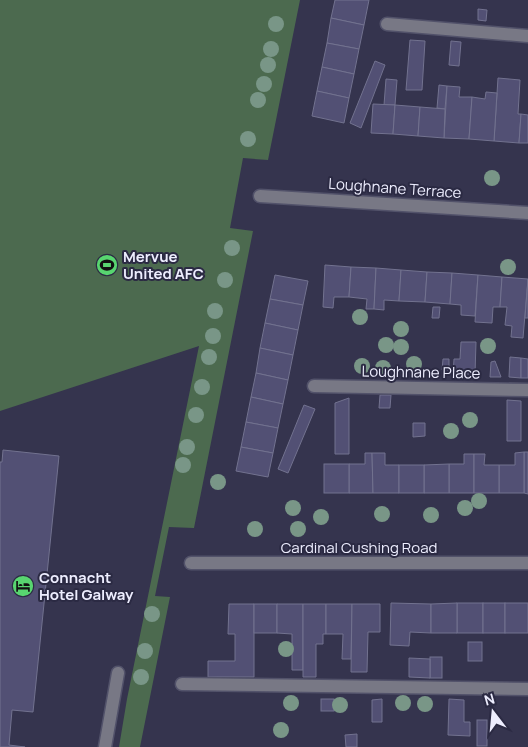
<svg xmlns="http://www.w3.org/2000/svg" width="528" height="747" font-family="Manrope,sans-serif">
<style>
.green{fill:#4c6a4f}
.building{fill:#525074;stroke:#72728f}
.lines{fill:none;stroke-linecap:round;stroke-linejoin:round}
.minor-casing{stroke:#52526a;stroke-width:15}
.minor{stroke:#787885;stroke-width:12}
.tree{fill:#799687}
.labels{text-anchor:middle;dominant-baseline:central;stroke-width:4;stroke-linejoin:round;paint-order:stroke}
.street-label{font-size:15px;fill:#ededfe;stroke:#2b2a43}
.poi-label{font-size:15px;font-weight:bold;fill:#ededfe;stroke:#2b2a43;text-anchor:start}
</style>
<rect width="100%" height="100%" fill="#35344e"/>
<path class="green" d="M0,0H300L268,160L243,158L230,228L253,231L194,528L169,527L155,596L170,597L140,747H119L127,699L199,346L0,411Z"/>
<g class="building">
<path d="M335,0H369L364,25L331,18Z"/>
<path d="M478,9L487,10L486,21L478,20Z"/>
<path d="M331,18L364,25L359,49L327,43Z"/>
<path d="M410,40L425,41L422,90H406Z"/>
<path d="M451,41L461,42L459,66L449,65Z"/>
<path d="M327,43L359,49L354,74L322,67Z"/>
<path d="M375,61L385,65L361,128L350,123Z"/>
<path d="M322,67L354,74L349,98L317,91Z"/>
<path d="M498,78L520,80L518,114H521L519,143L494,141Z"/>
<path d="M386,79L397,80L395,105H384Z"/>
<path d="M439,85L447,86L445,109L437,108Z"/>
<path d="M447,86L460,87L459,97H472L469,139L444,138Z"/>
<path d="M317,91L349,98L344,123L312,116Z"/>
<path d="M486,92L497,93L494,141L469,139L472,97L485,99Z"/>
<path d="M373,104L395,105L393,134L371,133Z"/>
<path d="M395,105L420,107L418,136L393,134Z"/>
<path d="M420,107L445,109L444,138L418,136Z"/>
<path d="M521,114L528,115V143H519Z"/>
<path d="M325,265L351,267L349,297H334L333,308L323,307Z"/>
<path d="M351,267L376,268L374,309H366L367,299L349,297Z"/>
<path d="M376,268L401,270L399,301L384,300V310L374,309Z"/>
<path d="M401,270L427,272L425,302L399,301Z"/>
<path d="M427,272L452,273L450,304L425,302Z"/>
<path d="M452,273L478,275L475,316L461,315V305L450,304Z"/>
<path d="M275,275L308,281L303,305L270,299Z"/>
<path d="M478,275L502,277L500,307H493L492,323L475,322Z"/>
<path d="M502,277L528,279L523,338L511,337L512,326L505,325L507,307H500Z"/>
<path d="M528,279V318H525Z"/>
<path d="M270,299L303,305L298,330L265,323Z"/>
<path d="M433,307H440L439,318H432Z"/>
<path d="M265,323L298,330L293,355L260,348Z"/>
<path d="M461,342H476L475,374H453L454,359H460Z"/>
<path d="M260,348L293,355L288,380L256,373Z"/>
<path d="M510,357L521,358V378L509,377Z"/>
<path d="M521,358L528,359V378H521Z"/>
<path d="M443,359H449V370H442Z"/>
<path d="M495,361L501,377H490L491,362Z"/>
<path d="M256,373L288,380L283,404L251,397Z"/>
<path d="M380,395H391L390,408H379Z"/>
<path d="M251,397L283,404L278,428L246,422Z"/>
<path d="M349,398V454H335V403Z"/>
<path d="M507,400L521,401V441H507Z"/>
<path d="M304,405L315,409L288,473L278,469Z"/>
<path d="M246,422L278,428L273,453L241,447Z"/>
<path d="M413,423H425V436L413,437Z"/>
<path d="M241,447L273,453L268,477L236,471Z"/>
<path d="M3,450L59,456L33,712L12,710L9,745L25,747H0V462H2Z"/>
<path d="M524,452H528V494L524,493Z"/>
<path d="M524,452V493H499V465H515V453Z"/>
<path d="M365,453H372L373,493H349V464H365Z"/>
<path d="M372,453H385V465H399V493H373Z"/>
<path d="M464,454H474V493H449V464H464Z"/>
<path d="M474,454H485L484,465H499V493H474Z"/>
<rect x="324" y="464" width="25" height="29"/>
<path d="M449,464V493H424V465Z"/>
<rect x="399" y="465" width="25" height="28"/>
<path d="M391,603L431,604V633L410,632L409,646L390,645Z"/>
<rect x="457" y="603" width="26" height="30"/>
<path d="M457,603V633H431V604Z"/>
<rect x="483" y="603" width="22" height="30"/>
<rect x="505" y="603" width="23" height="30"/>
<path d="M229,604H254V677H208V661H235V634H228Z"/>
<rect x="254" y="604" width="23" height="29"/>
<path d="M277,604H303V670H292V634L277,633Z"/>
<path d="M303,604H326V634H323V644H316V677H303Z"/>
<path d="M326,604H352L351,659H342L343,634H326Z"/>
<path d="M352,604H380V632H368L367,672H351Z"/>
<rect x="468" y="642" width="14" height="19"/>
<rect x="430" y="657" width="12" height="21"/>
<path d="M409,658L430,659V678L409,677Z"/>
<rect x="321" y="699" width="13" height="12"/>
<path d="M382,699V722H372V700Z"/>
<path d="M449,699L464,700V722H470V736L448,735Z"/>
<rect x="477" y="720" width="10" height="26"/>
<path d="M357,734V747H346L345,735Z"/>
</g>
<g class="lines">
<g class="minor-casing">
<g id="minor">
<path d="M387,24L528,36"/>
<path d="M260,196L528,213"/>
<path d="M314,386L528,390"/>
<path d="M191,563H528"/>
<path d="M182,684L528,689"/>
<path d="M105,747L118,673"/>
</g>
</g>
<use href="#minor" class="minor"/>
</g>
<g class="tree">
<circle cx="276" cy="24" r="8"/>
<circle cx="271" cy="49" r="8"/>
<circle cx="268" cy="65" r="8"/>
<circle cx="264" cy="84" r="8"/>
<circle cx="258" cy="100" r="8"/>
<circle cx="248" cy="139" r="8"/>
<circle cx="492" cy="178" r="8"/>
<circle cx="232" cy="248" r="8"/>
<circle cx="508" cy="267" r="8"/>
<circle cx="225" cy="280" r="8"/>
<circle cx="215" cy="311" r="8"/>
<circle cx="360" cy="317" r="8"/>
<circle cx="401" cy="329" r="8"/>
<circle cx="213" cy="336" r="8"/>
<circle cx="386" cy="345" r="8"/>
<circle cx="488" cy="346" r="8"/>
<circle cx="401" cy="347" r="8"/>
<circle cx="209" cy="357" r="8"/>
<circle cx="414" cy="364" r="8"/>
<circle cx="362" cy="366" r="8"/>
<circle cx="383" cy="368" r="8"/>
<circle cx="202" cy="387" r="8"/>
<circle cx="196" cy="415" r="8"/>
<circle cx="470" cy="420" r="8"/>
<circle cx="451" cy="431" r="8"/>
<circle cx="187" cy="447" r="8"/>
<circle cx="183" cy="465" r="8"/>
<circle cx="218" cy="482" r="8"/>
<circle cx="479" cy="501" r="8"/>
<circle cx="293" cy="508" r="8"/>
<circle cx="465" cy="508" r="8"/>
<circle cx="382" cy="514" r="8"/>
<circle cx="431" cy="515" r="8"/>
<circle cx="321" cy="517" r="8"/>
<circle cx="255" cy="529" r="8"/>
<circle cx="298" cy="529" r="8"/>
<circle cx="152" cy="614" r="8"/>
<circle cx="286" cy="649" r="8"/>
<circle cx="145" cy="651" r="8"/>
<circle cx="141" cy="677" r="8"/>
<circle cx="291" cy="703" r="8"/>
<circle cx="403" cy="703" r="8"/>
<circle cx="425" cy="704" r="8"/>
<circle cx="340" cy="705" r="8"/>
<circle cx="281" cy="730" r="8"/>
</g>
<defs>
<g id="stadium-disc" transform="scale(1.125)"><circle r="9.5" fill="#58d570" stroke="#2b2a43"/><path d="M0-5a6.5 5 0 1 0 0 10a6.5 5 0 1 0 0-10ZM-3.5-1.8h7v3.6h-7Z" fill="#111"/></g>
<g id="hotel-disc" transform="scale(1.125)"><circle r="9.5" fill="#58d570" stroke="#2b2a43"/><path d="M-6-4.5h1.5V1H6V5H4.5V3h-9V5H-6ZM-4 0a1.8 1.8 0 1 1 3.6 0ZM.5 0V-2.5h3Q6-2.5 6 0Z" fill="#111"/></g>
</defs>
<g fill-rule="evenodd">
<use href="#stadium-disc" x="107" y="265"/>
<use href="#hotel-disc" x="23" y="586"/>
</g>
<g class="labels">
<g class="street-label">
<text transform="translate(395 188) rotate(4)">Loughnane Terrace</text>
<text transform="translate(421 372) rotate(1)">Loughnane Place</text>
<text x="359" y="547">Cardinal Cushing Road</text>
</g>
<g class="poi-label">
<text x="123" y="256">Mervue<tspan x="123" dy="17">United AFC</tspan></text>
<text x="39" y="577">Connacht<tspan x="39" dy="17">Hotel Galway</tspan></text>
</g>
</g>
<g transform="translate(493 712) rotate(344)" stroke="#2b2a43" stroke-width="4" paint-order="stroke">
<path d="M0-4L9 19L0 12L-9 19Z" fill="#ededfe"/>
<text y="-8" font-size="14" font-weight="bold" text-anchor="middle" fill="#ededfe">N</text>
</g>
</svg>
